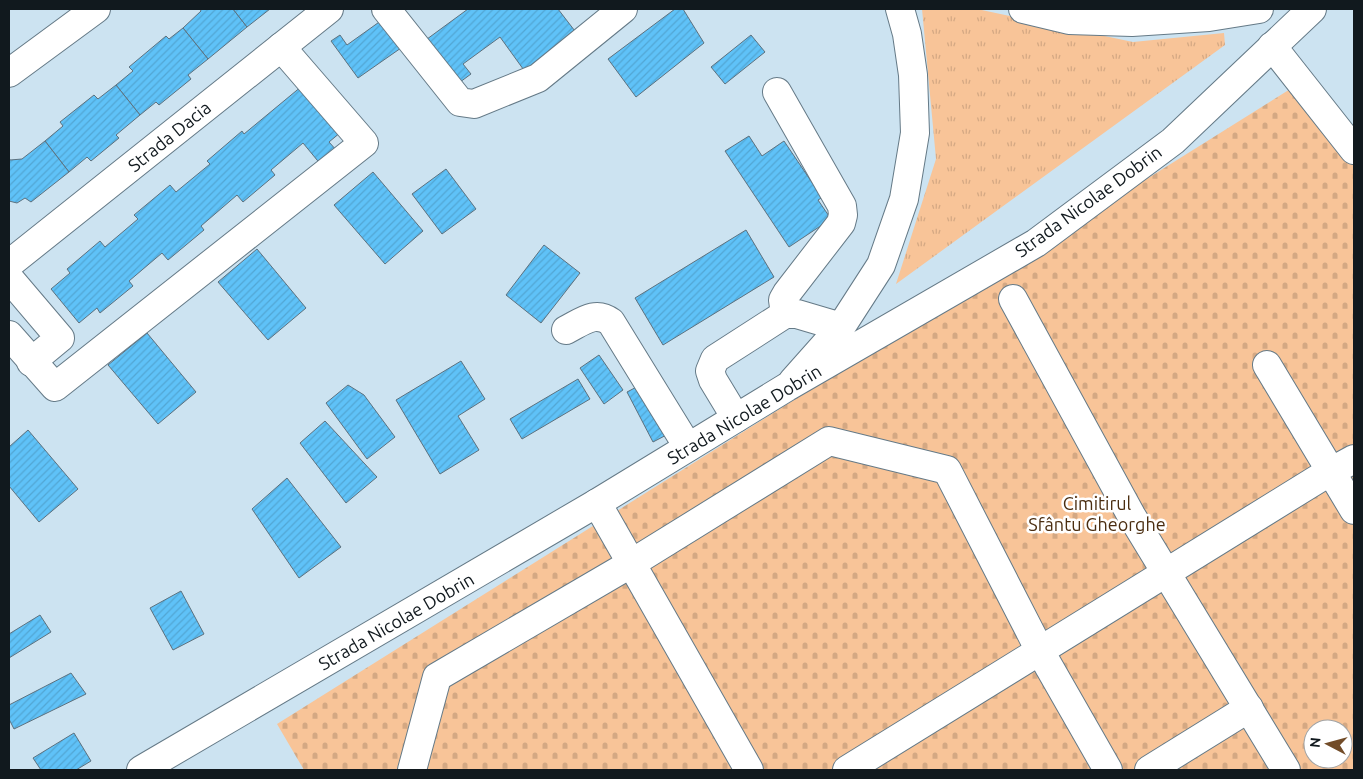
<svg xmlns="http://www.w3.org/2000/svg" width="1363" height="779" font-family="Ubuntu,sans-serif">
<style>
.grass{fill:url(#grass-tufts)}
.cemetery{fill:url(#cemetery-stones);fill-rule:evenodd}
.building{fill:url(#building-hatch);stroke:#5d717e}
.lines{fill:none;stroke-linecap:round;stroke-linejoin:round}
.minor-casing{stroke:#657a87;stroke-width:30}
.major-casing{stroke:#657a87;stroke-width:30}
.minor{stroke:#fff;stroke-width:28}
.major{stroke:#fff;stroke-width:28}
.labels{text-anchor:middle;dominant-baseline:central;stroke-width:5;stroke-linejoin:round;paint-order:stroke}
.street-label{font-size:18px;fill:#11191e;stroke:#fff}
.park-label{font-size:18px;fill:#4a2d10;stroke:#fff}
</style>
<defs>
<pattern id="grass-tufts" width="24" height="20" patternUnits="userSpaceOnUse" patternTransform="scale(1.25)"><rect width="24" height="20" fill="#f8c498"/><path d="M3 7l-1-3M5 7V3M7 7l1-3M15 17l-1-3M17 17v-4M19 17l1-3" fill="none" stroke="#d4a883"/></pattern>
<pattern id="cemetery-stones" width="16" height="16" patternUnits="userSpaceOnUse" patternTransform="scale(1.25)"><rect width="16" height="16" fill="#f8c498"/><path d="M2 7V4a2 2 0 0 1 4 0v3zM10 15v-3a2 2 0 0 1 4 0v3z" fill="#d4a883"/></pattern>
<pattern id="building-hatch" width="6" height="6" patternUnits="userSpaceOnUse" patternTransform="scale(1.25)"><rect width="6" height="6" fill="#5fc2f8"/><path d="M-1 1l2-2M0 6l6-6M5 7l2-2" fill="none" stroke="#52a6d4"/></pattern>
</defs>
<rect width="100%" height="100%" fill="#cce3f1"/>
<path class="grass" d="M922,9H977L1133,42L1224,33L1225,45L896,284L936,159Z"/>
<path class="cemetery" d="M1295,86L1354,159V770H304L277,724ZM1313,729H1343V759H1313Z"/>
<g class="building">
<path d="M200,9H233L247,27L208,59L183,28L201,11Z"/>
<path d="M233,9H270L247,27Z"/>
<path d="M468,9H558L578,35L526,73L500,37L463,64L471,74L456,85L423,42Z"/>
<path d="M675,9H683L704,43L636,97L608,59Z"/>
<path d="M382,20L401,48L358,78L331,41L340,35L347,45Z"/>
<path d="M183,28L208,59L188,75L191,79L159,105L156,102L140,115L116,85L133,71L129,67L166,36L169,39Z"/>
<path d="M751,35L765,52L725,84L711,67Z"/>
<path d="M116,85L140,115L116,135L119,138L91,161L87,157L69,172L45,141L63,126L60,122L94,95L98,99Z"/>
<path d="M302,86L341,132L329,142L338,152L322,166L303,143L271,170L275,175L243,202L237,195L201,226L204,230L168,260L162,253L129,281L133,286L100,313L97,308L79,323L51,289L70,273L67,269L100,241L105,247L138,219L134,215L170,185L176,192L210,164L207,161L242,131L244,134Z"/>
<path d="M749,136L762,156L784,141L813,184L819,180L828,194L818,200L831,219L789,247L725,151Z"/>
<path d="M45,141L69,172L31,202L25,198L17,203L9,201V158L10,160L22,159Z"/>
<path d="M446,169L476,209L442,234L412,194Z"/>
<path d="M373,172L423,231L385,264L334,205Z"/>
<path d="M746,230L774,277L663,345L635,298Z"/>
<path d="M544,245L580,273L541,323L506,295Z"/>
<path d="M257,249L306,308L268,340L218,282Z"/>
<path d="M147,333L196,392L158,424L108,365Z"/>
<path d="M599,355L623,390L604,404L580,368Z"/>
<path d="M461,361L485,399L458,416L479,450L440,474L396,400Z"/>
<path d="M578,379L590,399L522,439L510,419Z"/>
<path d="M650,380L676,430L653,442L627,392Z"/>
<path d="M348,385L364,395L395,437L367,459L326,403Z"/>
<path d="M325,421L377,477L346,503L300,443Z"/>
<path d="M28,430L78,489L39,522L9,486V447Z"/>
<path d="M287,478L341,547L299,578L252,509Z"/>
<path d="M181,591L204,634L173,650L150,608Z"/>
<path d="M40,615L51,632L9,658V634Z"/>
<path d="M71,673L86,694L14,729L9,719V705Z"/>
<path d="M74,733L91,761L76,770H41L33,758Z"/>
</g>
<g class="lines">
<g class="minor-casing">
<g id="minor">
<path d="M386,9L460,102L474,104L538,78L623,9"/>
<path d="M1023,9L1069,20L1132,22L1209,17L1259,9"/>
<path d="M1272,46L1354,150"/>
<path d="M9,73L96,9"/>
<path d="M777,92L842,206L843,215L841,223L787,293L783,300L785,314"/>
<path d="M9,264L329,9"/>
<path d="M9,278L60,338L31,362"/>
<path d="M1013,299L1131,515L1286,770"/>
<path d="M566,330C582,322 595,310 611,322L688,447"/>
<path d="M9,335L55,387L364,143L281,47"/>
<path d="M1267,365L1354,510"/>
<path d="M793,381L841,327L881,265L904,199L915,133L913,75L907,34L900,9"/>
<path d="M736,418L713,380L710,371L715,359L785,314H797L841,327"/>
<path d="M597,503L749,770"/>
<path d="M412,770L437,677L632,563L829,441L947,470L1040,651L1108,770"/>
<path d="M847,770L1321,477L1354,459"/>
<path d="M1149,770L1249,708"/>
</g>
</g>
<g class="major-casing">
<path id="major" d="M141,770L597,503L787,387L1036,243L1173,141L1312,9"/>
</g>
<use href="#minor" class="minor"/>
<use href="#major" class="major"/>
</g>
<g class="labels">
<g class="street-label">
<text transform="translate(169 136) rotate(-39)">Strada Dacia</text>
<text transform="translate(1088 201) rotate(-36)">Strada Nicolae Dobrin</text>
<text transform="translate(744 414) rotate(-31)">Strada Nicolae Dobrin</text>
<text transform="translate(396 621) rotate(-30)">Strada Nicolae Dobrin</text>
</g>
<g class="park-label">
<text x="1097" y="503">Cimitirul<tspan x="1097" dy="21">Sfântu Gheorghe</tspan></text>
</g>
</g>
<rect width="1363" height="779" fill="none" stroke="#11191e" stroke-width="20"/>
<g transform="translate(1328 744) rotate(276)"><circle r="24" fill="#ffffff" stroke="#a0a3a5"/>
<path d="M0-4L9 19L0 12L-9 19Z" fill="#724c29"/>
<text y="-8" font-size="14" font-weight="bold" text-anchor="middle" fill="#11191e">N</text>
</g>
</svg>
